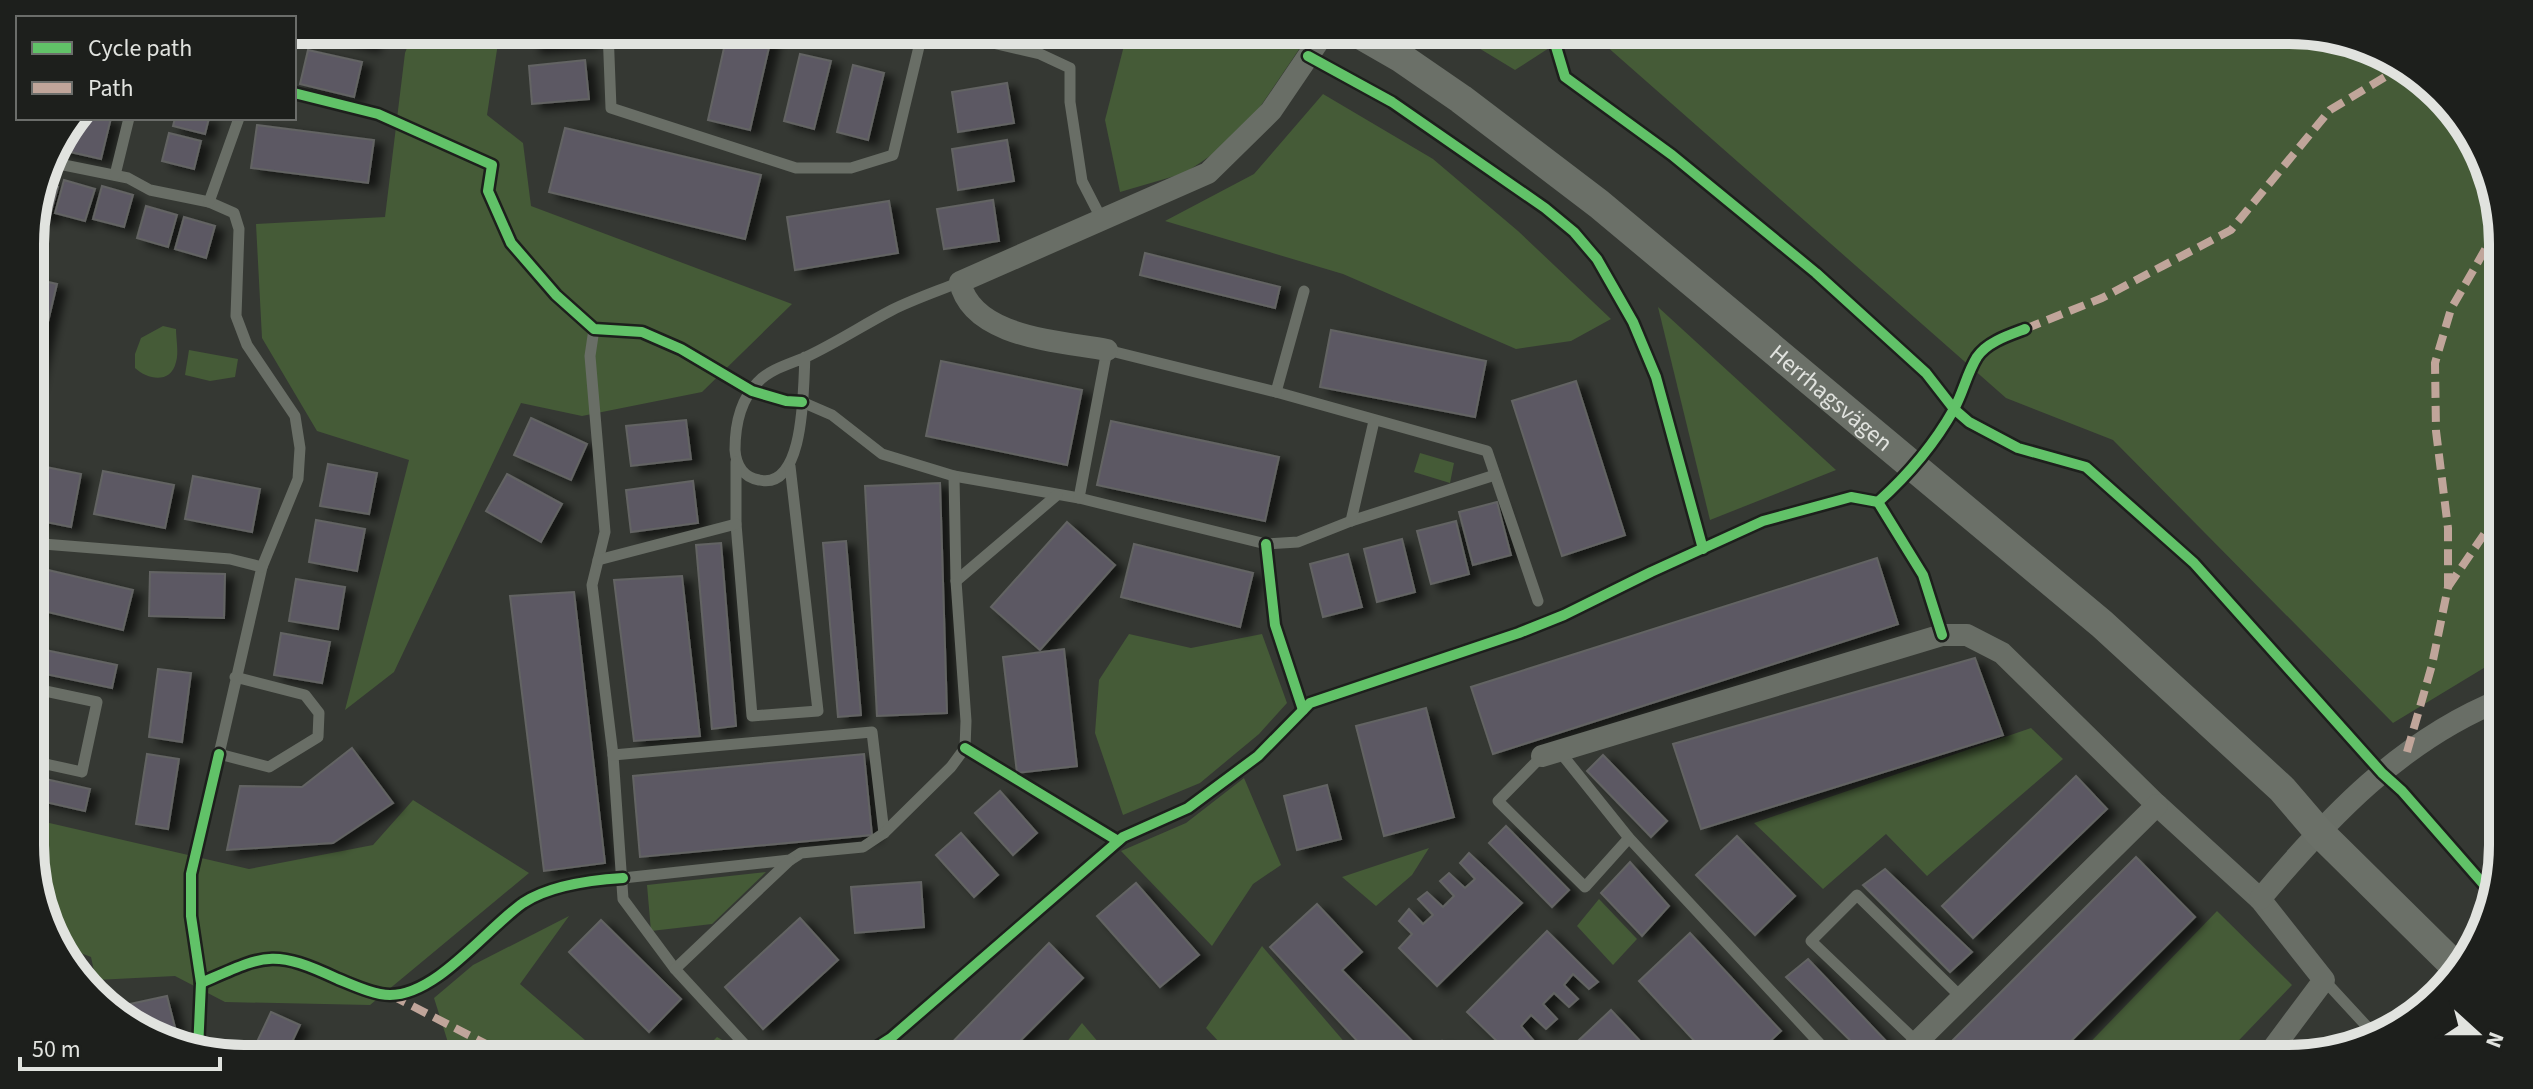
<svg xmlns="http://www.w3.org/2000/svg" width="2533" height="1089" font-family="'Source Sans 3',sans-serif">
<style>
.green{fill:#455b37}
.building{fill:#5b5963;stroke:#636463;stroke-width:2;filter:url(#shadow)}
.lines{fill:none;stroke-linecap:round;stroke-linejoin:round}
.lane{stroke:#696e66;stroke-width:11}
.street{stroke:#696e66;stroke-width:22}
.secondary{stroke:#6b7068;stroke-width:30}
.quiet{stroke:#c0a59a;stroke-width:8;stroke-dasharray:16 8;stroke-linecap:butt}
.cycleway-casing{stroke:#1d1f1c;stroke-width:15}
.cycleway{stroke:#61c268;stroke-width:10}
.labels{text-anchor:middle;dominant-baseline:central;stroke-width:8;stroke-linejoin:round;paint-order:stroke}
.street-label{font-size:24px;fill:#e1e3df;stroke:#1d1f1c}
.rim{fill:none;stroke:#e1e3df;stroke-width:10}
</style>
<defs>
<filter id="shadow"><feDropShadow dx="9" dy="5" stdDeviation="4" flood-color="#0009"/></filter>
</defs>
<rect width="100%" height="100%" fill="#353833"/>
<g class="green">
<path d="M414,30H500L487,115L523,143L531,206L792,304L702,392L582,416L521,403L394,672L345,710L409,460L317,431L262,338L256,224L385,217L405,53Z"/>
<path d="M1128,30H1282L1304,42L1241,135L1185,173L1120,192L1105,120Z"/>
<path d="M1449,30H1577L1515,70Z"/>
<path d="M1588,30H2289L2370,46L2458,113L2501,216L2502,657L2393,723L2113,440L2006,398Z"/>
<path d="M1323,94L1433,159L1518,231L1611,319L1571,341L1516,349L1343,274L1165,221L1254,174Z"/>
<path d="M1658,307L1836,470L1710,520Z"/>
<path d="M163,326L176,329C176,339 179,353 176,362C171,384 148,380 135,368V354L141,338Z"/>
<path d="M189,350L238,359L235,377L210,381L185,375Z"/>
<path d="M1420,453L1454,463L1450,483L1414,472Z"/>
<path d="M1129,634L1191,648L1262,634L1287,703L1259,734L1200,783L1123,815L1095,733L1099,680Z"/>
<path d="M2031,728L2063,759L1927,876L1886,834L1823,889L1754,823Z"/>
<path d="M1244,778L1281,865L1253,884L1212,946L1121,851L1186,823Z"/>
<path d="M413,800L529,873L370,1005L225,1002L175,976L96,980L91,957L62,946L32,873V819L249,869L373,845Z"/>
<path d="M1429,848L1412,875L1376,906L1342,877Z"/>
<path d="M766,872L712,924L651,931L647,885Z"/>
<path d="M1599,899L1637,939L1613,965L1577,926Z"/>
<path d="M2217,911L2292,985L2221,1059H2074Z"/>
<path d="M569,916L520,984L607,1059H448L451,1052L434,998L473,965Z"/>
<path d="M1262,946L1359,1059H1235L1206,1028Z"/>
<path d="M1082,1023L1105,1050L1097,1059H1053Z"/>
<path d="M717,1037L754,1059H695Z"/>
</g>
<g class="building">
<path d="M325,30H374L370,47L323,35Z"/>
<path d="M531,30H588L589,43L532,48Z"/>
<path d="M728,30H773L750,130L708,120Z"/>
<path d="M308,50L362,62L354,97L300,84Z"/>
<path d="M800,54L831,61L814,129L784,121Z"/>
<path d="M585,60L589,99L532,104L529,66Z"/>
<path d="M853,65L884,73L868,140L837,132Z"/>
<path d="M1007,83L1014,123L958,132L952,92Z"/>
<path d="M76,118H111L101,159L53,148Z"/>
<path d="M175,118H209L205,134L173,126Z"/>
<path d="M257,125L374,140L368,183L251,168Z"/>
<path d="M565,128L761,175L745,239L549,192Z"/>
<path d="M169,133L201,141L194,169L162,161Z"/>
<path d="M1007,140L1014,181L958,190L952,149Z"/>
<path d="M64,180L95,189L85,221L55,213Z"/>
<path d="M43,182L58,187L49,219L35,215Z"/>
<path d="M102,186L133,195L124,227L93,219Z"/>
<path d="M993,200L999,241L944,249L937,209Z"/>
<path d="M889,201L898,253L795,270L787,217Z"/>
<path d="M146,206L177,215L168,247L137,238Z"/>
<path d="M184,217L215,226L206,258L175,249Z"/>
<path d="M1145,253L1280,287L1275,308L1140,275Z"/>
<path d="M31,278L57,284L32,389L31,388Z"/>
<path d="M1331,330L1486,361L1475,417L1320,387Z"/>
<path d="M941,361L1082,390L1067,465L926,436Z"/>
<path d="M1576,381L1625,535L1562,556L1512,401Z"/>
<path d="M531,418L587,444L571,480L514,455Z"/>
<path d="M686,420L691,459L631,466L626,426Z"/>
<path d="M1111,421L1279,457L1265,521L1097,485Z"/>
<path d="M31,464L81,474L71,527L31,519Z"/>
<path d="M328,464L377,473L369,514L320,506Z"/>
<path d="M103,471L174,485L165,528L94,514Z"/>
<path d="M507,474L562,504L541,542L486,511Z"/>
<path d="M193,476L260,489L252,532L185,519Z"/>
<path d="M693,481L698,523L631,532L626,490Z"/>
<path d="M940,483L947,713L877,716L865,486Z"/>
<path d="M1497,502L1511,555L1473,565L1459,512Z"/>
<path d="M316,520L365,529L357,571L309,562Z"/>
<path d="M1456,521L1469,574L1431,584L1417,531Z"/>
<path d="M1067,522L1115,565L1040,650L991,607Z"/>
<path d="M1402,539L1415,592L1377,602L1364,549Z"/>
<path d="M846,541L861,715L838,717L823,543Z"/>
<path d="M721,543L736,726L712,729L696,545Z"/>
<path d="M1134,544L1253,573L1240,627L1121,597Z"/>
<path d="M1348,554L1362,607L1323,617L1310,564Z"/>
<path d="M1877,558L1898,624L1493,754L1471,687Z"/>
<path d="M31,566L133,590L123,630L31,608Z"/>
<path d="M150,572L225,574L224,618L149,616Z"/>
<path d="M682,576L700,736L634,741L614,580Z"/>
<path d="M296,579L345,587L338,629L289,621Z"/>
<path d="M574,592L605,863L544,871L510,596Z"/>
<path d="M281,633L330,642L322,683L274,675Z"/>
<path d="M31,647L117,665L112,688L31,671Z"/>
<path d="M1064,649L1077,766L1017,773L1003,657Z"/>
<path d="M1975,658L2003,735L1701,829L1673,744Z"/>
<path d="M158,669L191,673L182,742L149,737Z"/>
<path d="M1426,708L1454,817L1384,836L1356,726Z"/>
<path d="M352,748L393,803L333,843L227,850L240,786L302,787Z"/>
<path d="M147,754L179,759L168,829L136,824Z"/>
<path d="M864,754L872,835L640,857L633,776Z"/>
<path d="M1603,755L1667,821L1651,837L1587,771Z"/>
<path d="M32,776L90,789L85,811L32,799Z"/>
<path d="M2076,776L2107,809L1973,938L1942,906Z"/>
<path d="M1327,785L1341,839L1297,850L1284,796Z"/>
<path d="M1000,791L1037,833L1013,855L975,813Z"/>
<path d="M1506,826L1569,890L1552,907L1489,843Z"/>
<path d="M961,833L998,875L974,897L936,855Z"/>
<path d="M1737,836L1795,896L1755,935L1696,875Z"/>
<path d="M1469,853L1522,903L1437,986L1399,948L1412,934L1399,921L1409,909L1423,924L1433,915L1418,899L1427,892L1443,907L1454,896L1440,881L1449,873L1465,888L1475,879L1460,863Z"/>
<path d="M2136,857L2195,917L2053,1059H1934Z"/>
<path d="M1630,862L1669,906L1642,936L1601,893Z"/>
<path d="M1885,869L1972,952L1950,972L1863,885Z"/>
<path d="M921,882L924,927L855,933L851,887Z"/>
<path d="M1136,883L1199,955L1160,987L1097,916Z"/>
<path d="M1317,904L1362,952L1342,970L1426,1055L1442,1041L1458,1058L1374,1059L1270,947Z"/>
<path d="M800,918L838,960L763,1029L725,987Z"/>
<path d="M601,920L681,999L649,1032L569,952Z"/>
<path d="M1547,931L1598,982L1589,989L1573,974L1564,985L1578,999L1569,1007L1554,993L1543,1004L1557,1019L1546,1029L1531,1015L1521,1026L1534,1041L1523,1052L1513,1042L1505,1049L1467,1012Z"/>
<path d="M1690,933L1781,1031L1751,1059H1711L1639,981Z"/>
<path d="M1049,943L1083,978L1002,1059H936Z"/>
<path d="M1808,959L1886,1041L1869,1059L1786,977Z"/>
<path d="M167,996L179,1043H163L116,1007Z"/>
<path d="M1611,1010L1657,1059H1567L1563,1055Z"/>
<path d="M271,1012L300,1025L284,1059H249Z"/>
<path d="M1186,1043L1202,1059H1170Z"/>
</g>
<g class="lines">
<g class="lane">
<path d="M608,30L611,108L796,168H851L893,155L923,30"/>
<path d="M937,30L1040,54L1070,68V102L1082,181L1102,220"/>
<path d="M49,162L128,178L150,190L209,202L234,213L239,229L236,316L247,345L295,416L300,448L298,479L262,567L219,754L269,767L318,737L319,713L305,695L235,677"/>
<path d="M115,175L129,118"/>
<path d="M209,202L239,118"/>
<path d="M594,329L590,356L605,532L592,585L613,755L623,899L675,969L758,1059"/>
<path d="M805,357C803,385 806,491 759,480C743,477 736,465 735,450C735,426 740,400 758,382C770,369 790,364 806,357C836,343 863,325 892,310C914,299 938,291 960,282"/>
<path d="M1276,392L1487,451L1538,601"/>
<path d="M802,402L832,415L882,454L954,476L1079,498L1266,544L1298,542L1351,521L1495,475"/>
<path d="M736,462V524L752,716L818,711L790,466"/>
<path d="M1079,498L1107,350L1276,392L1304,291"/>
<path d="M1351,521L1374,421"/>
<path d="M31,543L230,559L262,567"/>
<path d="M598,560L736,524"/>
<path d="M956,581L1057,495"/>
<path d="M31,688L97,702L82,772L32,761"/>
<path d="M1560,752L1629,838L1834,1059"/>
<path d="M613,755L872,732L884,833"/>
<path d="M1542,756L1498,801L1585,887L1629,838"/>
<path d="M623,878L790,860L801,853L863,847L884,833L951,767L965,748L966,721L956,581L954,476"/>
<path d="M675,969L790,860"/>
<path d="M2324,980L2372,1032"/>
<path d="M1898,1059L1917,1042L1811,941L1857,895L1962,998"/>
</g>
<g class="street">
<path d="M1107,350C1060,341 972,338 960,282L1208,173L1271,111L1326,30"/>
<path d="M1542,756L1942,635H1967L2002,653L2157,805L2260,899L2324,980L2265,1059"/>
<path d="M2260,899C2328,818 2402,739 2503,699"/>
<path d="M1917,1042L2157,805"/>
</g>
<path class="secondary" id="s1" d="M1353,30L1400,57L1461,99L1599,204L2102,624L2282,789L2318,831L2456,967"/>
<g class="quiet">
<path d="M2025,329L2102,298L2231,230L2330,110L2400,68"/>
<path d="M2448,587L2502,508"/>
<path d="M2407,752L2432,665L2448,587V528L2436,431L2435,363L2451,309L2490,241L2498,209"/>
<path d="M391,995L515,1059"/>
</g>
<g class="cycleway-casing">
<g id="cycleway">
<path d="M1551,30L1565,77L1672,155L1816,273L1926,373L1954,409L1969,422L2018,448L2086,467L2194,563L2382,773L2402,791L2493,895"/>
<path d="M1308,56L1392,102L1545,208L1574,232L1597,259L1633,322L1656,377L1703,549"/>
<path d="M294,93L378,114L492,165L488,191L511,243L556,295L594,329L642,332L681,349L752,391L786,401L802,402"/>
<path d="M1878,502L1923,575L1942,635"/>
<path d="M1266,544L1275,625L1303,710"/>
<path d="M965,748L1118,841"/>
<path d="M201,983C265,955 272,948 338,979C353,985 374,995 390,995C437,995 486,929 523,903C550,885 591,880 623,878"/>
<path d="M198,1050L201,983L191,916V874L219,754"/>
<path d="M858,1059L891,1038L1123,837L1188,808L1258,756L1310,703L1519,633L1564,615L1651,572L1763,521L1851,497L1878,502C1907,476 1935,443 1954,409C1963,393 1967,373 1977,357C1987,342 2009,335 2025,329"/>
</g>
</g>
<use href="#cycleway" class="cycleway"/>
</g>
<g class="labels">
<g class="street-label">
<text stroke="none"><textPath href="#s1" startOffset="604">Herrhagsvägen</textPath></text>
</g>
</g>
<path d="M0 0H2533V1089H0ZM244 44H2289A200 200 0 0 1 2489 244V845A200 200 0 0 1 2289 1045H244A200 200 0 0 1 44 845V244A200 200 0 0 1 244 44Z" fill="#1d1f1c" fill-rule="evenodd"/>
<path class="rim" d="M244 44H2289A200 200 0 0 1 2489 244V845A200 200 0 0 1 2289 1045H244A200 200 0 0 1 44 845V244A200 200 0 0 1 244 44Z"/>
<rect x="16" y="16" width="280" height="104" fill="#1d1f1c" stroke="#6b6d6a" stroke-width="2"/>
<rect x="32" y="42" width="40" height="12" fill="#61c268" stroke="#6b6d6a" stroke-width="2"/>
<text x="88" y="56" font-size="24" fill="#e1e3df">Cycle path</text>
<rect x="32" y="82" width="40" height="12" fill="#c0a59a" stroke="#6b6d6a" stroke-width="2"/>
<text x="88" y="96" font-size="24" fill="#e1e3df">Path</text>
<g transform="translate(2477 1033) rotate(111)" stroke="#1d1f1c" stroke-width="6" paint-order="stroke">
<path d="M0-6L14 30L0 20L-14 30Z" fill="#e1e3df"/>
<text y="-12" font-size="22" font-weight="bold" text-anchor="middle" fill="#e1e3df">N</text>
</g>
<path d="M20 1057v12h200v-12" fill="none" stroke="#e1e3df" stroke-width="4"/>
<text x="32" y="1057" font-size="24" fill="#e1e3df" stroke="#1d1f1c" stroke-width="6" paint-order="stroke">50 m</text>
</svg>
